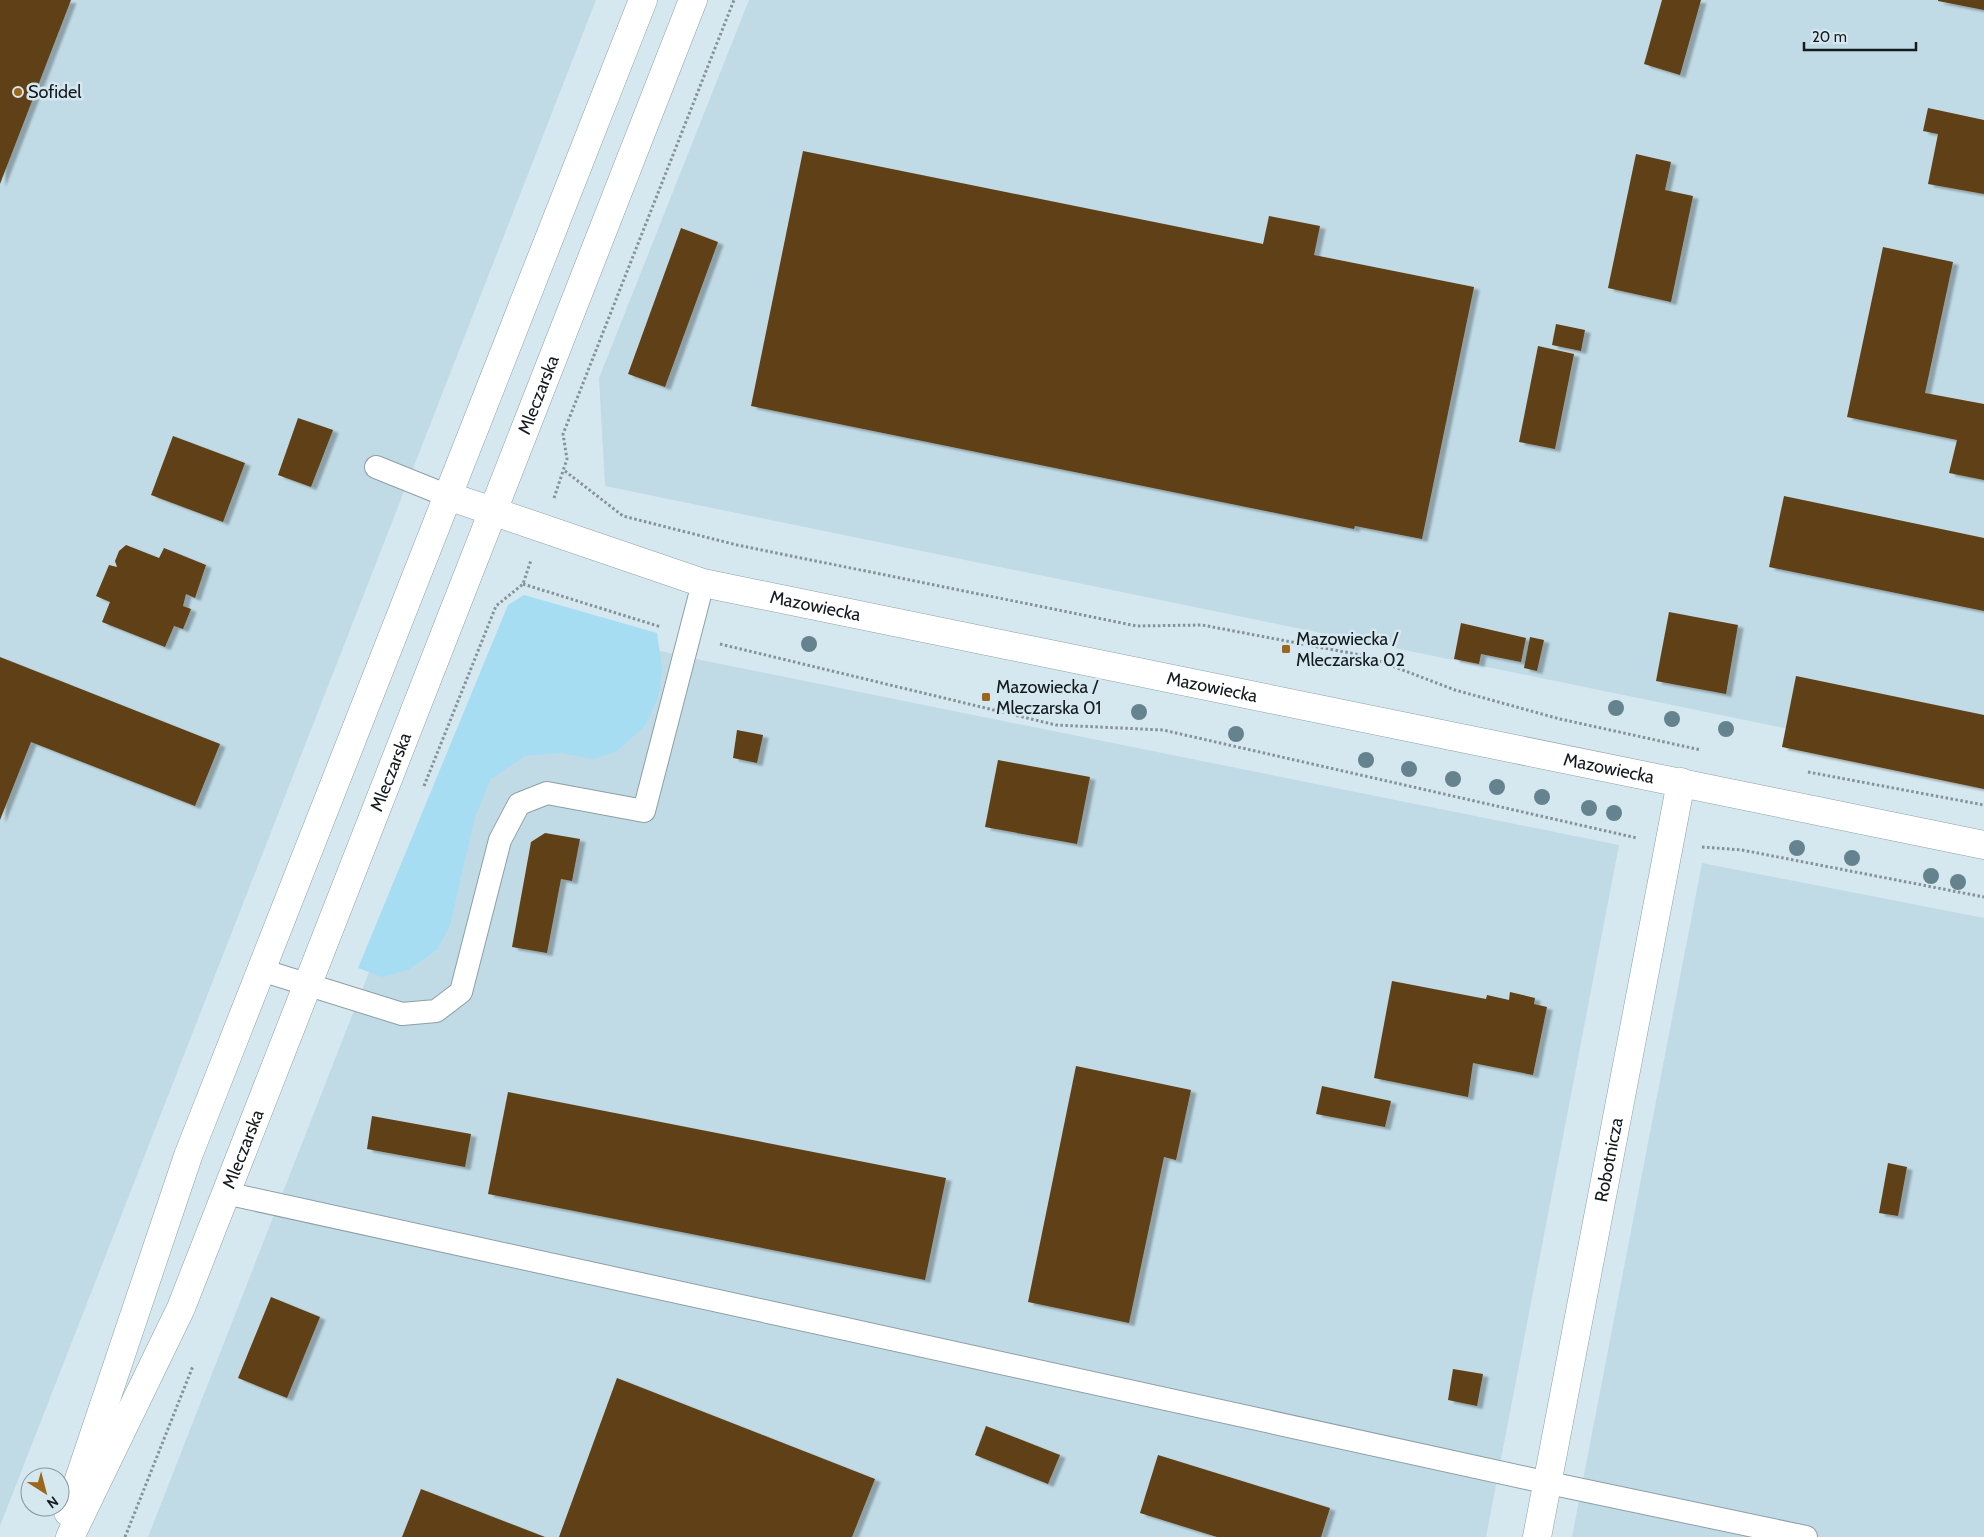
<svg xmlns="http://www.w3.org/2000/svg" width="1984" height="1537" font-family="Cabin,sans-serif">
<style>
.built{fill:#c0dbe6}
.green{fill:#a6ddf2}
.building{fill:#614013;filter:url(#shadow)}
.lines{fill:none;stroke-linecap:round;stroke-linejoin:round}
.service-casing{stroke:#8d9fa6;stroke-width:24}
.minor-casing{stroke:#8d9fa6;stroke-width:29}
.tertiary-casing{stroke:#8d9fa6;stroke-width:29}
.primary-casing{stroke:#8d9fa6;stroke-width:29}
.path{stroke:#859298;stroke-width:3;stroke-dasharray:2.5 2.5;stroke-linecap:butt}
.service{stroke:#fff;stroke-width:22}
.minor{stroke:#fff;stroke-width:28}
.tertiary{stroke:#fff;stroke-width:28}
.primary{stroke:#fff;stroke-width:28}
.tree{fill:#64838e}
.poi-dot{fill:#9b671e;stroke:#d5e8f0;stroke-width:2}
.labels{text-anchor:middle;dominant-baseline:central;stroke-width:5;stroke-linejoin:round;paint-order:stroke}
.poi-label{font-size:18px;fill:#141a1d;stroke:#d5e8f0;text-anchor:start}
.street-label{font-size:18px;fill:#141a1d;stroke:#d5e8f0}
</style>
<defs>
<filter id="shadow"><feDropShadow dx="5.5" dy="3" stdDeviation="1" flood-color="#0004"/></filter>
</defs>
<rect width="100%" height="100%" fill="#d5e8f0"/>
<g class="built">
<path d="M0,0H596L0,1526Z"/>
<path d="M749,0H1984V769L605,486L599,378Z"/>
<path d="M508,617L706,661L1619,845L1486,1537H148Z"/>
<path d="M1702,863L1984,918V1537H1572Z"/>
</g>
<path class="green" d="M524,595L657,633L662,668L658,698L645,726L617,751L594,759L560,753L525,756L491,779L475,817L450,925L437,950L408,970L382,977L358,968L508,605Z"/>
<g class="building">
<path d="M0,0H71L0,184Z"/>
<path d="M1662,0H1701L1680,75L1644,64Z"/>
<path d="M1938,0H1984V10L1938,1Z"/>
<path d="M1928,108L1984,120V194L1928,184L1938,134L1923,131Z"/>
<path d="M803,151L1263,244L1269,216L1320,226L1314,255L1474,287L1422,539L1355,526L1354,529L751,406Z"/>
<path d="M1636,154L1671,162L1665,190L1693,196L1671,302L1608,288Z"/>
<path d="M681,228L718,242L665,387L628,374Z"/>
<path d="M1883,247L1953,262L1925,393L1984,404V480L1949,473L1957,440L1847,417Z"/>
<path d="M1556,324L1585,330L1581,351L1552,345Z"/>
<path d="M1538,346L1574,354L1555,449L1519,442Z"/>
<path d="M298,418L333,430L311,487L278,475Z"/>
<path d="M173,436L245,463L223,522L151,495Z"/>
<path d="M1784,496L1984,538V611L1769,567Z"/>
<path d="M126,545L159,558L164,548L206,565L195,598L186,594L183,606L191,609L183,629L174,626L165,647L102,622L110,602L96,596L109,565L117,567L115,561L119,551Z"/>
<path d="M1669,612L1738,625L1726,694L1656,681Z"/>
<path d="M1461,623L1526,638L1521,662L1481,654L1479,664L1454,659Z"/>
<path d="M1530,637L1544,640L1537,671L1524,668Z"/>
<path d="M0,657L220,744L195,806L31,742L0,820Z"/>
<path d="M1796,676L1984,715V789L1782,747Z"/>
<path d="M737,730L763,735L757,763L733,758Z"/>
<path d="M998,760L1090,777L1077,844L985,827Z"/>
<path d="M545,833L580,839L572,881L561,879L547,953L512,947L531,842Z"/>
<path d="M1392,981L1486,999L1487,995L1509,1000L1510,992L1535,998L1534,1004L1547,1007L1533,1075L1473,1063L1468,1097L1374,1078Z"/>
<path d="M1076,1066L1191,1090L1176,1160L1164,1157L1129,1323L1028,1302Z"/>
<path d="M1322,1086L1391,1101L1385,1127L1316,1114Z"/>
<path d="M508,1092L946,1178L925,1280L488,1194Z"/>
<path d="M372,1116L471,1134L465,1167L367,1149Z"/>
<path d="M1888,1163L1907,1167L1898,1216L1879,1213Z"/>
<path d="M271,1297L320,1317L287,1398L238,1378Z"/>
<path d="M1453,1369L1483,1374L1477,1406L1448,1400Z"/>
<path d="M617,1378L875,1479L852,1537H559Z"/>
<path d="M986,1426L1060,1455L1048,1484L975,1455Z"/>
<path d="M1158,1455L1330,1508L1321,1537H1217L1140,1513Z"/>
<path d="M421,1489L545,1537H402Z"/>
</g>
<g class="lines">
<g class="service-casing">
<g id="service">
<path d="M376,467L448,496"/>
<path d="M261,970L402,1014L436,1011L461,992L500,840L519,804L547,793L644,811L703,583"/>
<path d="M225,1193L1549,1483L1806,1537"/>
</g>
</g>
<g class="minor-casing">
<g id="minor">
<path id="s1" d="M1537,1537L1681,782"/>
</g>
</g>
<g class="tertiary-casing">
<g id="tertiary">
<path id="s2" d="M448,496L703,583L1984,845"/>
</g>
</g>
<g class="primary-casing">
<g id="primary">
<path d="M68,1512L188,1156L643,0"/>
<path id="s3" d="M70,1537L181,1308L693,0"/>
</g>
</g>
<g class="path">
<path d="M565,471L623,516L737,545L1137,626L1202,625L1366,656L1455,690L1560,719L1701,750"/>
<path d="M554,498L567,459L563,434L734,0"/>
<path d="M523,584L661,627"/>
<path d="M720,644L1056,725L1163,730L1637,838"/>
<path d="M1808,772L1984,805"/>
<path d="M424,786L496,606L523,584L531,560"/>
<path d="M1702,847L1742,850L1984,897"/>
<path d="M125,1537L193,1366"/>
</g>
<use href="#service" class="service"/>
<use href="#minor" class="minor"/>
<use href="#tertiary" class="tertiary"/>
<use href="#primary" class="primary"/>
</g>
<g class="tree">
<circle cx="809" cy="644" r="8"/>
<circle cx="1616" cy="708" r="8"/>
<circle cx="1139" cy="712" r="8"/>
<circle cx="1672" cy="719" r="8"/>
<circle cx="1726" cy="729" r="8"/>
<circle cx="1236" cy="734" r="8"/>
<circle cx="1366" cy="760" r="8"/>
<circle cx="1409" cy="769" r="8"/>
<circle cx="1453" cy="779" r="8"/>
<circle cx="1497" cy="787" r="8"/>
<circle cx="1542" cy="797" r="8"/>
<circle cx="1589" cy="808" r="8"/>
<circle cx="1614" cy="813" r="8"/>
<circle cx="1797" cy="848" r="8"/>
<circle cx="1852" cy="858" r="8"/>
<circle cx="1931" cy="876" r="8"/>
<circle cx="1958" cy="882" r="8"/>
</g>
<g class="poi-dot">
<circle cx="18" cy="92" r="5"/>
<rect x="1281" y="644" width="10" height="10" rx="2.5"/>
<rect x="981" y="692" width="10" height="10" rx="2.5"/>
</g>
<g class="labels">
<g class="poi-label">
<text x="28" y="92">Sofidel</text>
<text x="1296" y="639">Mazowiecka /<tspan x="1296" dy="21">Mleczarska 02</tspan></text>
<text x="996" y="687">Mazowiecka /<tspan x="996" dy="21">Mleczarska 01</tspan></text>
</g>
<g class="street-label">
<text stroke="none"><textPath href="#s3" startOffset="1235">Mleczarska</textPath></text>
<text stroke="none"><textPath href="#s2" startOffset="384">Mazowiecka</textPath></text>
<text stroke="none"><textPath href="#s2" startOffset="789">Mazowiecka</textPath></text>
<text stroke="none"><textPath href="#s2" startOffset="1194">Mazowiecka</textPath></text>
<text stroke="none"><textPath href="#s3" startOffset="830">Mleczarska</textPath></text>
<text stroke="none"><textPath href="#s3" startOffset="425">Mleczarska</textPath></text>
<text stroke="none"><textPath href="#s1" startOffset="384">Robotnicza</textPath></text>
</g>
</g>
<g transform="translate(45 1492) rotate(144)"><circle r="24" fill="#d5e8f0" stroke="#88969c"/>
<path d="M0-4L9 19L0 12L-9 19Z" fill="#9b671e"/>
<text y="-8" font-size="14" font-weight="bold" text-anchor="middle" fill="#141a1d">N</text>
</g>
<path d="M1804 42v8h112v-8" fill="none" stroke="#141a1d" stroke-width="2.5"/>
<text x="1812" y="42" font-size="15" fill="#141a1d" stroke="#d5e8f0" stroke-width="4" paint-order="stroke">20 m</text>
</svg>
